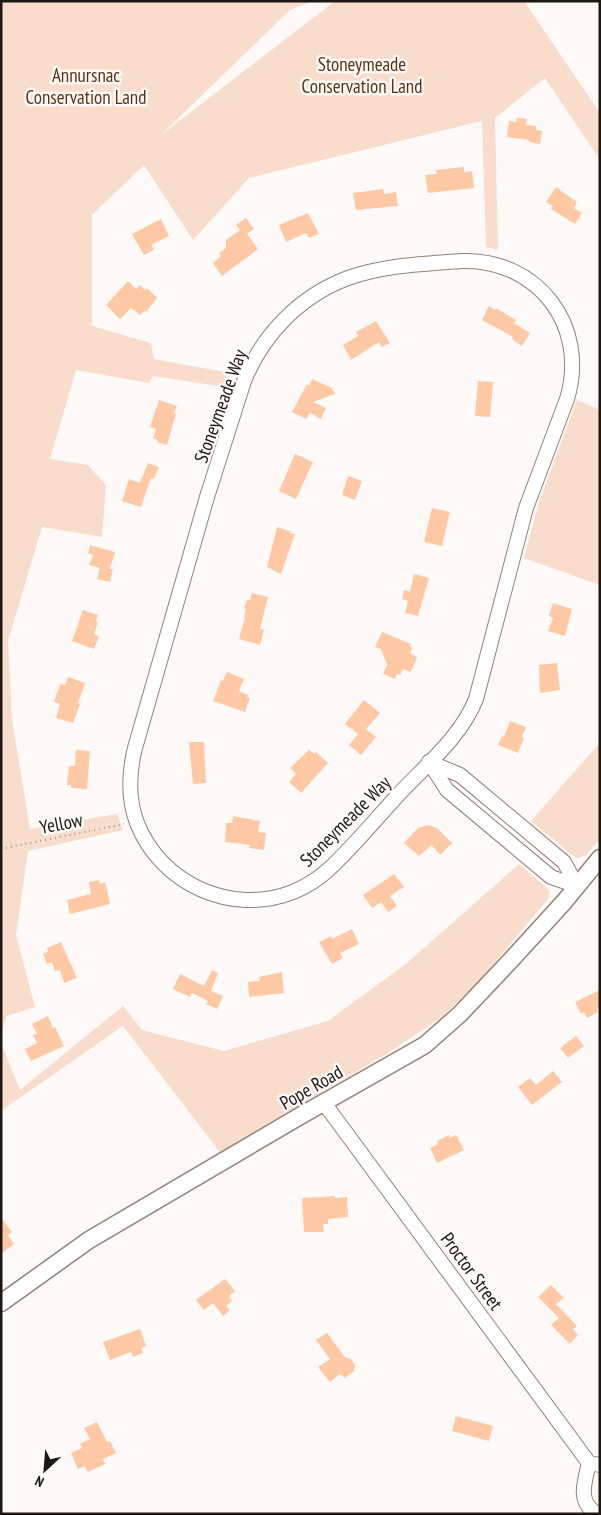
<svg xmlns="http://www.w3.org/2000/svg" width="601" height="1515" font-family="'PT Sans Narrow',sans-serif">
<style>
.green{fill:#f8ddcc}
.building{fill:#ffc9a6}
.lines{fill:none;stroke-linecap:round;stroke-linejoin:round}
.minor-casing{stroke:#948175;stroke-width:16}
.tertiary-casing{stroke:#948175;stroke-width:19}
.path{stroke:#a19b98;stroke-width:2;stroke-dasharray:1 4;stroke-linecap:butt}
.minor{stroke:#fff;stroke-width:14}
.tertiary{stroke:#fff;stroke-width:16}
.labels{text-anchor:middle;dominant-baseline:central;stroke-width:5;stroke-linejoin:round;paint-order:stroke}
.park-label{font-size:19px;fill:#5c3110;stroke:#fffaf7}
.street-label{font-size:19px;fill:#1e1712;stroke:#fffaf7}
</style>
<rect width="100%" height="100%" fill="#fffaf7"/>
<g class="green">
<path d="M1,1H314L290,10L161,135L335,1H524L600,113V160L545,78L495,118L498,250L486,247L482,121L249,178L193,240L144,165L92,215V326L151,343L154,359L230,373L224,387L153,376L149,383L76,370L50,459L88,465L106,485L102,537L42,527L8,641L12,720L30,829L117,814L123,830L28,851L16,935L35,1007L7,1016L1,1032Z"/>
<path d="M577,400L600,410V585L524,558L539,502Z"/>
<path d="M600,737V839L585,856L576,858L531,821L598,745Z"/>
<path d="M519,864L546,887L550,892L548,899L483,977L443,1016L388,1053L220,1152L123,1026L1,1111V1043L20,1090L123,1006L142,1030L224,1051L328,1021L407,963Z"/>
</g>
<g class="building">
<path d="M517,118L527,119L526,125L536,126V130L542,131L540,144L529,142V140L507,137L509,121L516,122Z"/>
<path d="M464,167V172L472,171L474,188L428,193L425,175L437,174L436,170Z"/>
<path d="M556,187L577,202L574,208L582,213L575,224L551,209L553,206L546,202Z"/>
<path d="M383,189L384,194L396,192L398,206L356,210L353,193Z"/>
<path d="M308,213L319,234L309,238L306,233L286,242L279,225Z"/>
<path d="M246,218L254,229L247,234L258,249L222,276L213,263L221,256L219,253L226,248V240L240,230L236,225Z"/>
<path d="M161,219L169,236L151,245L154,250L144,255L132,234Z"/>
<path d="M128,281L136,289L140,285L145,290L147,288L157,298L146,312L144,311L140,315L131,308L120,319L106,305Z"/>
<path d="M489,306L495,310L496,308L516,320L514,323L530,333L522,346L512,339L513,337L482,320Z"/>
<path d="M376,321L390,343L382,347L379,342L351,360L343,345L358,336L356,332Z"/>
<path d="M312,379L332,388L335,394L313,402L326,408L321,419L310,413L306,419L292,412L307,384L309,386Z"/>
<path d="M478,381L493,382L490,417L475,416Z"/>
<path d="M159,400L177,406L174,413L176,414L167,445L157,442L158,440L153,438L156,429L150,427Z"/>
<path d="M295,454L313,462L296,499L279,491Z"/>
<path d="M148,463L159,467L154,479L151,478L141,507L122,501L129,479L140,483Z"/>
<path d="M348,476L362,481L355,500L342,495Z"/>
<path d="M432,508L450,512L442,546L424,542Z"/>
<path d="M277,527L290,531V533L295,534L281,574L267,567Z"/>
<path d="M90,545L115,552L110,569H113L110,582L97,579L100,568L89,565L93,555L88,553Z"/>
<path d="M414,574L429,578L418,616L405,613L408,601L402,599L404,590L410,592Z"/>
<path d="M252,593L268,597L260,629L264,630L260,645L239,639L245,617H244L246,609L244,608L247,600H250Z"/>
<path d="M553,603L572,609L565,636L548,631L553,618L549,616Z"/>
<path d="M83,610L98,615L96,622H98L94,634L99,636L94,649L72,641Z"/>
<path d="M382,632L411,644L410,646L412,648L410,653L417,657L411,672L403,669L400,675L397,674L395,679L383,674L387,665L381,649L375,647Z"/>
<path d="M557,663L560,690L540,693L539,665Z"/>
<path d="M227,672L244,679L239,691L248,695L247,697L250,698L245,712L213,701L221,680L223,681Z"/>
<path d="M68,677L85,683L78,703L80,704L73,723L56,718L60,704L54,702L60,684L65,685Z"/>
<path d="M364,700L380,713L366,729L376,737L361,755L349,745L358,734L345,724Z"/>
<path d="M510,721L526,727L522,737L524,738L518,753L498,745L502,736L504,737Z"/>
<path d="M189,742H204L206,783L193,784Z"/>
<path d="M76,750L90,751L87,789L71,788V785H67L69,766H75Z"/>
<path d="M309,750L314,754L316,752L328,763L301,793L289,782L296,774L290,768Z"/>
<path d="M233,816L260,821L258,832L266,833L264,850L249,848L250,845L225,842L226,823H232Z"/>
<path d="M428,825L437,828L452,843L440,855L432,845L419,856L404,843L418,828Z"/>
<path d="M394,874L404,887L390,896L397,906L388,912L381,902L372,908L363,895Z"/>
<path d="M99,880L100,884L105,882L110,904L70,914L67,900L91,894L89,882Z"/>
<path d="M352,929L359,944L340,953L343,958L332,964L319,942L331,936L332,939Z"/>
<path d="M61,942L77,978L64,983L60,970L55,971L52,962L47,964L43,954L48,952L47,948Z"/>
<path d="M212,970L218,973L211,991L223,996L217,1009L206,1004L208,1001L192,993L190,997L173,989L180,974L204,986Z"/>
<path d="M282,972L284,993L249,997L248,982L260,981L259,977Z"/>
<path d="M600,990V1007L597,1009L598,1012L587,1018L584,1012L581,1014L575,1002Z"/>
<path d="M48,1016L53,1028L55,1027L64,1046L31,1061L25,1049L37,1043L33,1035L37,1034L32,1024Z"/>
<path d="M576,1036L584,1046L568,1058L560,1048Z"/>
<path d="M553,1071L562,1082L532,1105L518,1087L530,1078L536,1085Z"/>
<path d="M449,1135L450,1138L456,1135L464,1150L437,1163L430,1148L438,1144L437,1141Z"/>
<path d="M335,1196V1198L347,1197L348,1217L328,1219V1224H323L324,1232H304L302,1198Z"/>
<path d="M1,1218L12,1232L8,1235L14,1244L1,1254Z"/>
<path d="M225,1279L235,1291L229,1296L232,1301L226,1306L230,1310L223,1316L213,1303L204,1310L196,1300Z"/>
<path d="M551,1285L564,1298L556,1304L577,1326L573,1329L578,1335L570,1344L551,1325L559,1318L538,1297Z"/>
<path d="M140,1329L146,1346L141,1348L143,1353L133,1357L131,1352L110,1360L103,1342Z"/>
<path d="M327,1333L345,1357L351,1359L355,1365L354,1371L345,1378L340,1374L330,1382L318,1367L330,1359L316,1340Z"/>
<path d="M456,1416L493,1426L489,1441L452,1431Z"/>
<path d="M97,1422L107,1442L110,1441L116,1453L103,1459L105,1464L88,1472L85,1466L78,1469L71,1453L82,1448L80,1444L90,1439L84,1428Z"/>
</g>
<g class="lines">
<g class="minor-casing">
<g id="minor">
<path d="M462,261C538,259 589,326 567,399L526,508L476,699C461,737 425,766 398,795C375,820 353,847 328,870C318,879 305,887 293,892C231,916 161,884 137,823C128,799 129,772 135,748L207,497L244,381C263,334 300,296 348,278C384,265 424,264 462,261Z"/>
<path d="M429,762L447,790L551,877L577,886"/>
<path d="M429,762L460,775L564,862L577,886"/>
<path d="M324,1103L589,1463L600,1465"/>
<path d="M589,1463C585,1481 576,1503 598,1514"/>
</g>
</g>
<g class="tertiary-casing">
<path id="tertiary" d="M1,1303L89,1240L300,1116L425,1045L460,1014L511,960L564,902L600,858"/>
</g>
<path class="path" d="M1,849L124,824"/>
<use href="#minor" class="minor"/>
<use href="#tertiary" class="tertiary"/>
</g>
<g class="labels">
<g class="park-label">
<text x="362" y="64">Stoneymeade<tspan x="362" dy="22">Conservation Land</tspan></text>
<text x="86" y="75">Annursnac<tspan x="86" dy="22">Conservation Land</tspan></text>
</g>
<g class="street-label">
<text transform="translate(220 406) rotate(-70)">Stoneymeade Way</text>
<text transform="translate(345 821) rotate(-45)">Stoneymeade Way</text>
<text transform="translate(61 823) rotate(-11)">Yellow</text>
<text transform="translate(311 1087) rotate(-30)">Pope Road</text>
<text transform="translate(472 1271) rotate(54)">Proctor Street</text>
</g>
</g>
<rect width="601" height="1515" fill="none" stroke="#1e1712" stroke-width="5"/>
<g transform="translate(45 1470) rotate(206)" stroke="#fffaf7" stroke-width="4" paint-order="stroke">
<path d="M0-4L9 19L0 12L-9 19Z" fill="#1e1712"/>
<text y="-8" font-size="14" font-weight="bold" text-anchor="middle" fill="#1e1712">N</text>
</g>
</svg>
